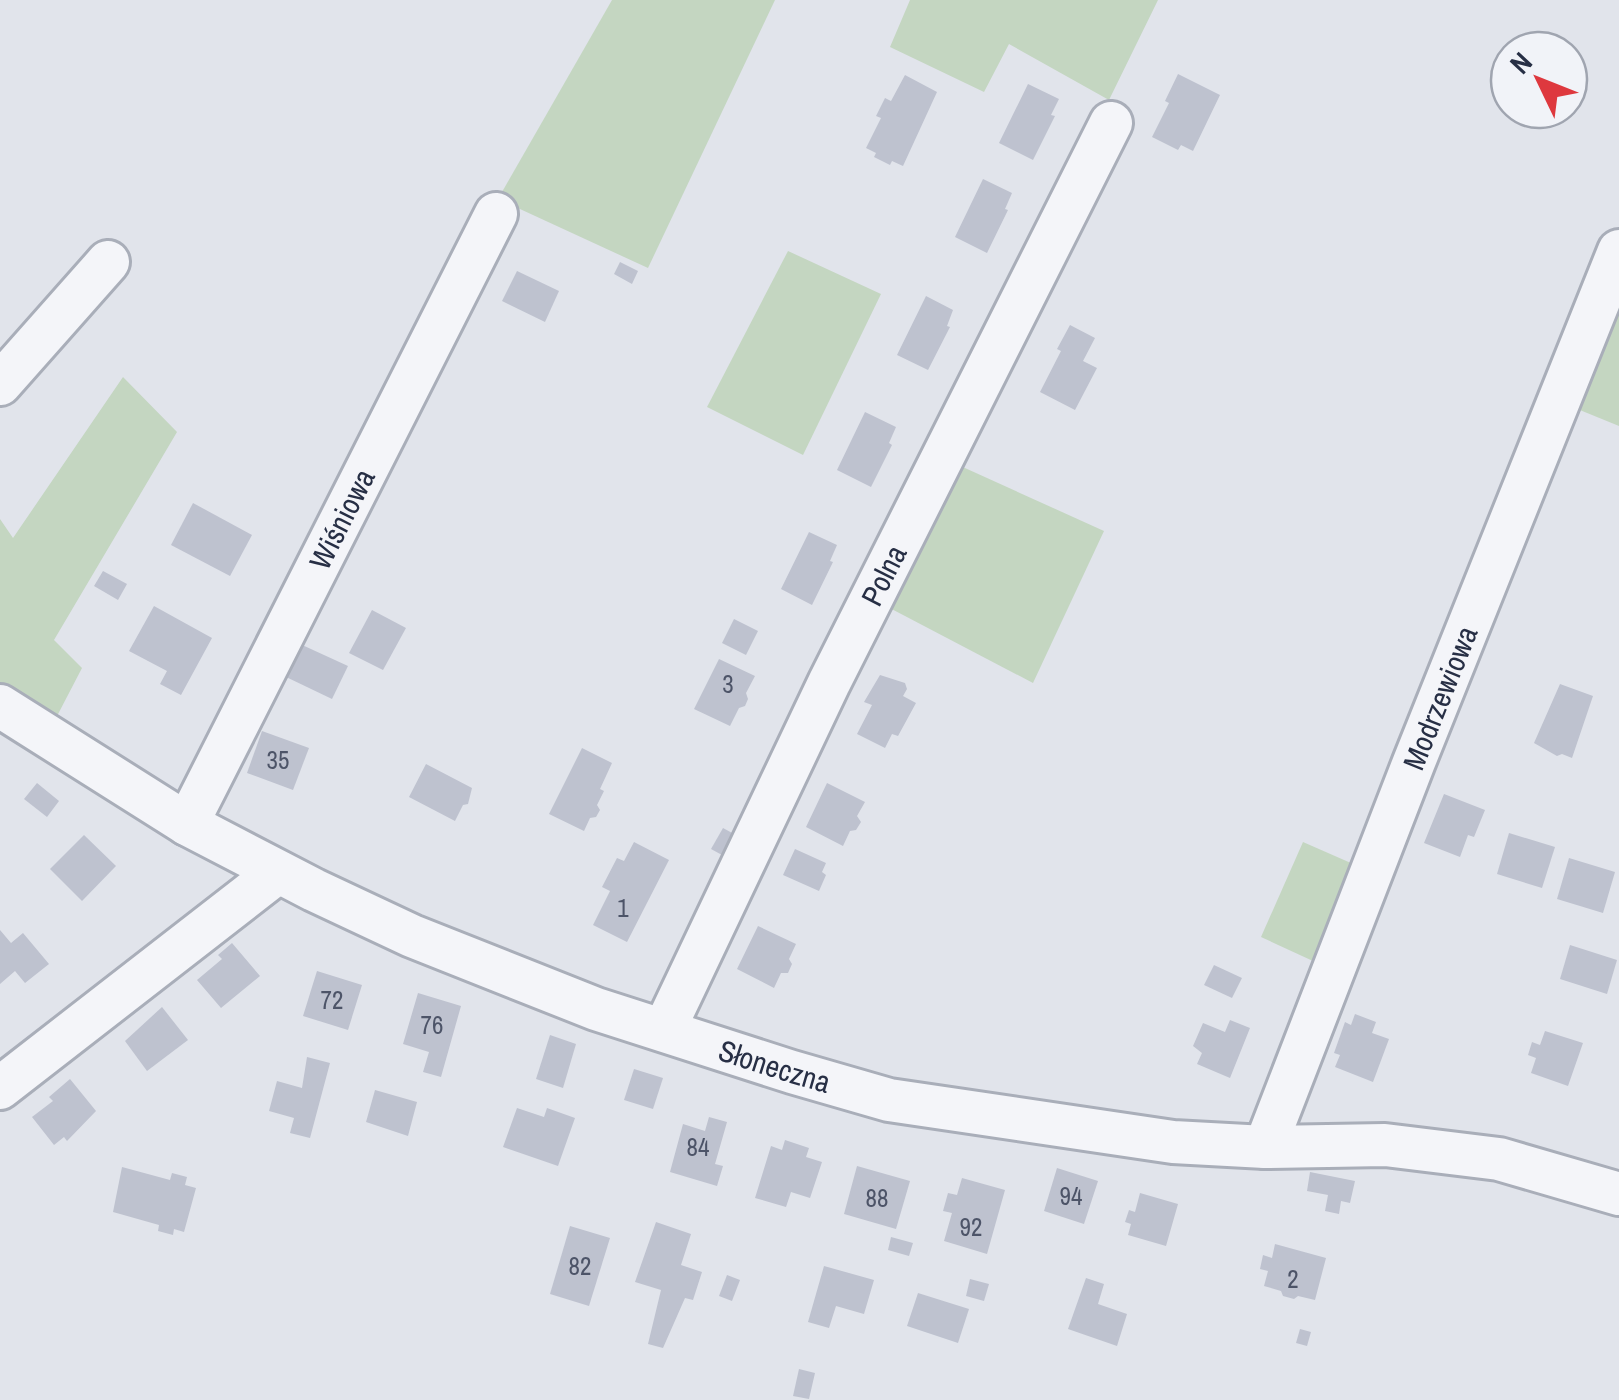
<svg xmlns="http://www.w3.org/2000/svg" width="1619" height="1400" font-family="'Archivo Narrow',sans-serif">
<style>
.green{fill:#c4d6c1}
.building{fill:#bec2cf}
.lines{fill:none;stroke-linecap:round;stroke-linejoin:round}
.minor-casing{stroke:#a9aeb9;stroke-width:48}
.minor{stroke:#f4f5f9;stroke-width:42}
.labels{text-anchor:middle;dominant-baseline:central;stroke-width:8;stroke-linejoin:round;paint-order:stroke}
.number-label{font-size:25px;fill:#4d5468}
.street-label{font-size:30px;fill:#272f45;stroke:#f1f3f8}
</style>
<rect width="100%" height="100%" fill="#e1e4eb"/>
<g class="green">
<path d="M612,0H775L648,268L498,199Z"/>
<path d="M910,0H1158L1109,100L1009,44L984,92L890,47Z"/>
<path d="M788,251L881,294L803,455L707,407Z"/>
<path d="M1619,280V426L1570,406Z"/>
<path d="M123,377L177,432L54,640L82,668L56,718L0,685V519L13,538Z"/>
<path d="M934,454L1104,531L1033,683L863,594Z"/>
<path d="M1303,842L1360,867L1326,967L1261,937Z"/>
</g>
<g class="building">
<path d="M1178,74L1220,95L1193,151L1181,145L1178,150L1152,137L1169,103L1165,101Z"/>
<path d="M905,75L937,92L903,166L892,161L890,165L874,157L876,153L866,148L881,118L876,116L885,98L891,101Z"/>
<path d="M1028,84L1059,99L1051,115L1055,116L1033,160L999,143Z"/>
<path d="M983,179L1012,193L1005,209L1008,210L987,253L955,237Z"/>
<path d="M620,262L638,271L632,284L614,274Z"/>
<path d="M517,271L559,291L545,322L502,301Z"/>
<path d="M926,296L953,310L947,326L950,327L928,370L897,355Z"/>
<path d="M1070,325L1095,338L1083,361L1097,368L1075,410L1040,392L1061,351L1057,349Z"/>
<path d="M865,412L896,427L889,443L892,445L871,487L837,470Z"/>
<path d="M193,503L252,535L230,576L171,545Z"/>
<path d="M809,532L837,545L830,561L833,562L812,605L781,589Z"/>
<path d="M103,571L127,584L118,600L94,586Z"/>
<path d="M154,606L212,638L181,695L160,684L167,671L129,651Z"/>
<path d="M372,610L406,628L383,670L349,653Z"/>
<path d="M734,619L758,631L746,655L722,643Z"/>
<path d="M300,644L348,666L332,699L284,676Z"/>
<path d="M719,659L755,676L746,693L748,699L745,706L739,708L730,726L694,709Z"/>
<path d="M880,675L905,683L907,689L903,696L916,703L898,736L892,734L885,748L857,734L872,705L864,702Z"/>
<path d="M1560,684L1593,696L1572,758L1562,754L1557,756L1534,743Z"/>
<path d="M262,731L309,748L293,790L247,773Z"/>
<path d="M582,748L612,763L600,789L604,791L597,805L600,810L596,817L590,818L584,831L549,814Z"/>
<path d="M426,764L472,788L468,804L463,805L455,821L409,797Z"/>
<path d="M37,783L59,801L47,817L24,799Z"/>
<path d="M827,783L865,802L857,816L861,822L856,830L850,831L843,846L806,827Z"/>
<path d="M1444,794L1485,810L1474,837L1468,835L1460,857L1424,843Z"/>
<path d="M723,828L734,834L722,855L711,849Z"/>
<path d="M1509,833L1555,847L1542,888L1497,874Z"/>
<path d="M84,835L116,866L82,901L50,869Z"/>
<path d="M634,842L669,860L627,942L593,925L610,891L602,887L617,858L624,861Z"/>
<path d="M795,849L826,863L822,872L826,875L819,891L783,875Z"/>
<path d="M1569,858L1615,872L1603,913L1557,899Z"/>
<path d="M758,926L796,944L789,959L792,964L788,973H781L774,988L737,969Z"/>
<path d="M0,930L11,943L23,933L49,964L25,983L15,971L0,984Z"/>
<path d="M232,943L260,976L221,1008L197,980L222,959L218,955Z"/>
<path d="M1570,945L1617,960L1607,994L1560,979Z"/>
<path d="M1214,965L1242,978L1232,998L1204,985Z"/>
<path d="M317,971L362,985L348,1030L303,1016Z"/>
<path d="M418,993L461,1006L441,1077L423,1072L429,1052L403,1044Z"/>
<path d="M162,1007L188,1040L147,1071L125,1041Z"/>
<path d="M1355,1014L1376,1022L1372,1033L1389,1039L1373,1082L1335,1067L1340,1055L1334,1053L1345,1022L1351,1025Z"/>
<path d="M1230,1020L1250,1028L1230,1078L1197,1064L1202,1053L1193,1046L1203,1023L1225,1032Z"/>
<path d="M1545,1031L1583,1043L1568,1086L1531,1073L1536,1058L1528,1055L1532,1042L1540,1045Z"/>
<path d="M550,1035L576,1044L563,1088L536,1079Z"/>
<path d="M307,1057L330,1063L310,1138L290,1133L294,1118L269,1111L277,1081L302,1088Z"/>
<path d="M634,1069L663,1078L653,1109L624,1100Z"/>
<path d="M70,1079L96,1111L67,1141L64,1137L54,1145L32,1117L53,1101L49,1097Z"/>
<path d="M375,1090L417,1102L408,1136L366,1122Z"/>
<path d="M517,1108L544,1117L547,1108L575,1118L558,1166L503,1147Z"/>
<path d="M709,1117L727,1122L715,1164L723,1166L717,1186L670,1172L683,1124L705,1131Z"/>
<path d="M785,1140L809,1148L806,1157L822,1162L810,1198L791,1192L786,1207L755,1198L771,1146L782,1150Z"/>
<path d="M857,1166L910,1181L896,1229L844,1214Z"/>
<path d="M122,1167L170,1180L172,1173L187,1177L185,1185L196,1188L184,1232L174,1229L173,1235L158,1231L159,1225L113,1212Z"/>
<path d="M1057,1168L1098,1181L1084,1224L1044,1211Z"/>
<path d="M1310,1172L1355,1181L1350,1203L1341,1201L1339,1214L1325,1211L1328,1195L1307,1191Z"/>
<path d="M962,1178L1005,1190L987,1254L944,1241L952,1213L943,1211L948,1193L957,1195Z"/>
<path d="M1140,1193L1178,1204L1166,1246L1128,1235L1131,1224L1125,1222L1129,1210L1135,1212Z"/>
<path d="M656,1222L691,1234L681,1265L702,1272L693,1300L685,1298L663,1348L648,1344L661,1290L635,1282Z"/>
<path d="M570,1226L610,1238L589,1306L550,1294Z"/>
<path d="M891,1237L913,1243L909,1256L888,1250Z"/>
<path d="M1275,1244L1326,1258L1315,1300L1298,1296L1294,1299L1283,1296L1281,1291L1264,1286L1268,1271L1260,1269L1263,1255L1272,1258Z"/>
<path d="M824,1266L874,1280L864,1314L836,1306L829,1328L808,1322Z"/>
<path d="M727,1275L740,1280L732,1301L719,1296Z"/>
<path d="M1086,1278L1104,1284L1098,1304L1127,1314L1117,1346L1068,1329Z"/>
<path d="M970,1279L989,1284L984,1301L966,1296Z"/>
<path d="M918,1293L969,1309L958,1343L907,1326Z"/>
<path d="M1300,1329L1311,1332L1307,1346L1296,1343Z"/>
<path d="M799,1369L815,1373L809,1399L793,1396Z"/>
</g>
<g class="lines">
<g class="minor-casing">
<g id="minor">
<path d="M0,384L108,262"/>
<path id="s1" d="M0,706L187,824L314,890L412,936L596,1009L792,1072L889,1100L1173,1142L1265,1147L1385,1145L1499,1159L1619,1194"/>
<path id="s2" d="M187,824L496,214"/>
<path id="s3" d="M664,1030L829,683L1111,123"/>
<path d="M0,1088L278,872"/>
<path id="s4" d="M1265,1147L1414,762L1619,251"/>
</g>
</g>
<use href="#minor" class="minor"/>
</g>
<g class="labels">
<g class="number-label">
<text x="728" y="684">3</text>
<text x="278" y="760">35</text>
<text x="623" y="908">1</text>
<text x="332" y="1000">72</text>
<text x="432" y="1025">76</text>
<text x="698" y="1147">84</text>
<text x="1071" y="1196">94</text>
<text x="877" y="1198">88</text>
<text x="971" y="1227">92</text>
<text x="580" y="1266">82</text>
<text x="1293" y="1279">2</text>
</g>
<g class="street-label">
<text stroke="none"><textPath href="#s2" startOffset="342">Wiśniowa</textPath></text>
<text stroke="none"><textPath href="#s3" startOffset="505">Polna</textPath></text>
<text stroke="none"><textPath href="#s4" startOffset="482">Modrzewiowa</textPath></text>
<text stroke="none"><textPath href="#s1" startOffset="858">Słoneczna</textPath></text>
</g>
</g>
<g transform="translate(1539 80) rotate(313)"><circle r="48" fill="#f1f3f8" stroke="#a0a5b0" stroke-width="2.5"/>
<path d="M0-8L18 38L0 25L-18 38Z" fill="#de383e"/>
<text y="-15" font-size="28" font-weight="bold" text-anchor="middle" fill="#272f45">N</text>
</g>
</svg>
